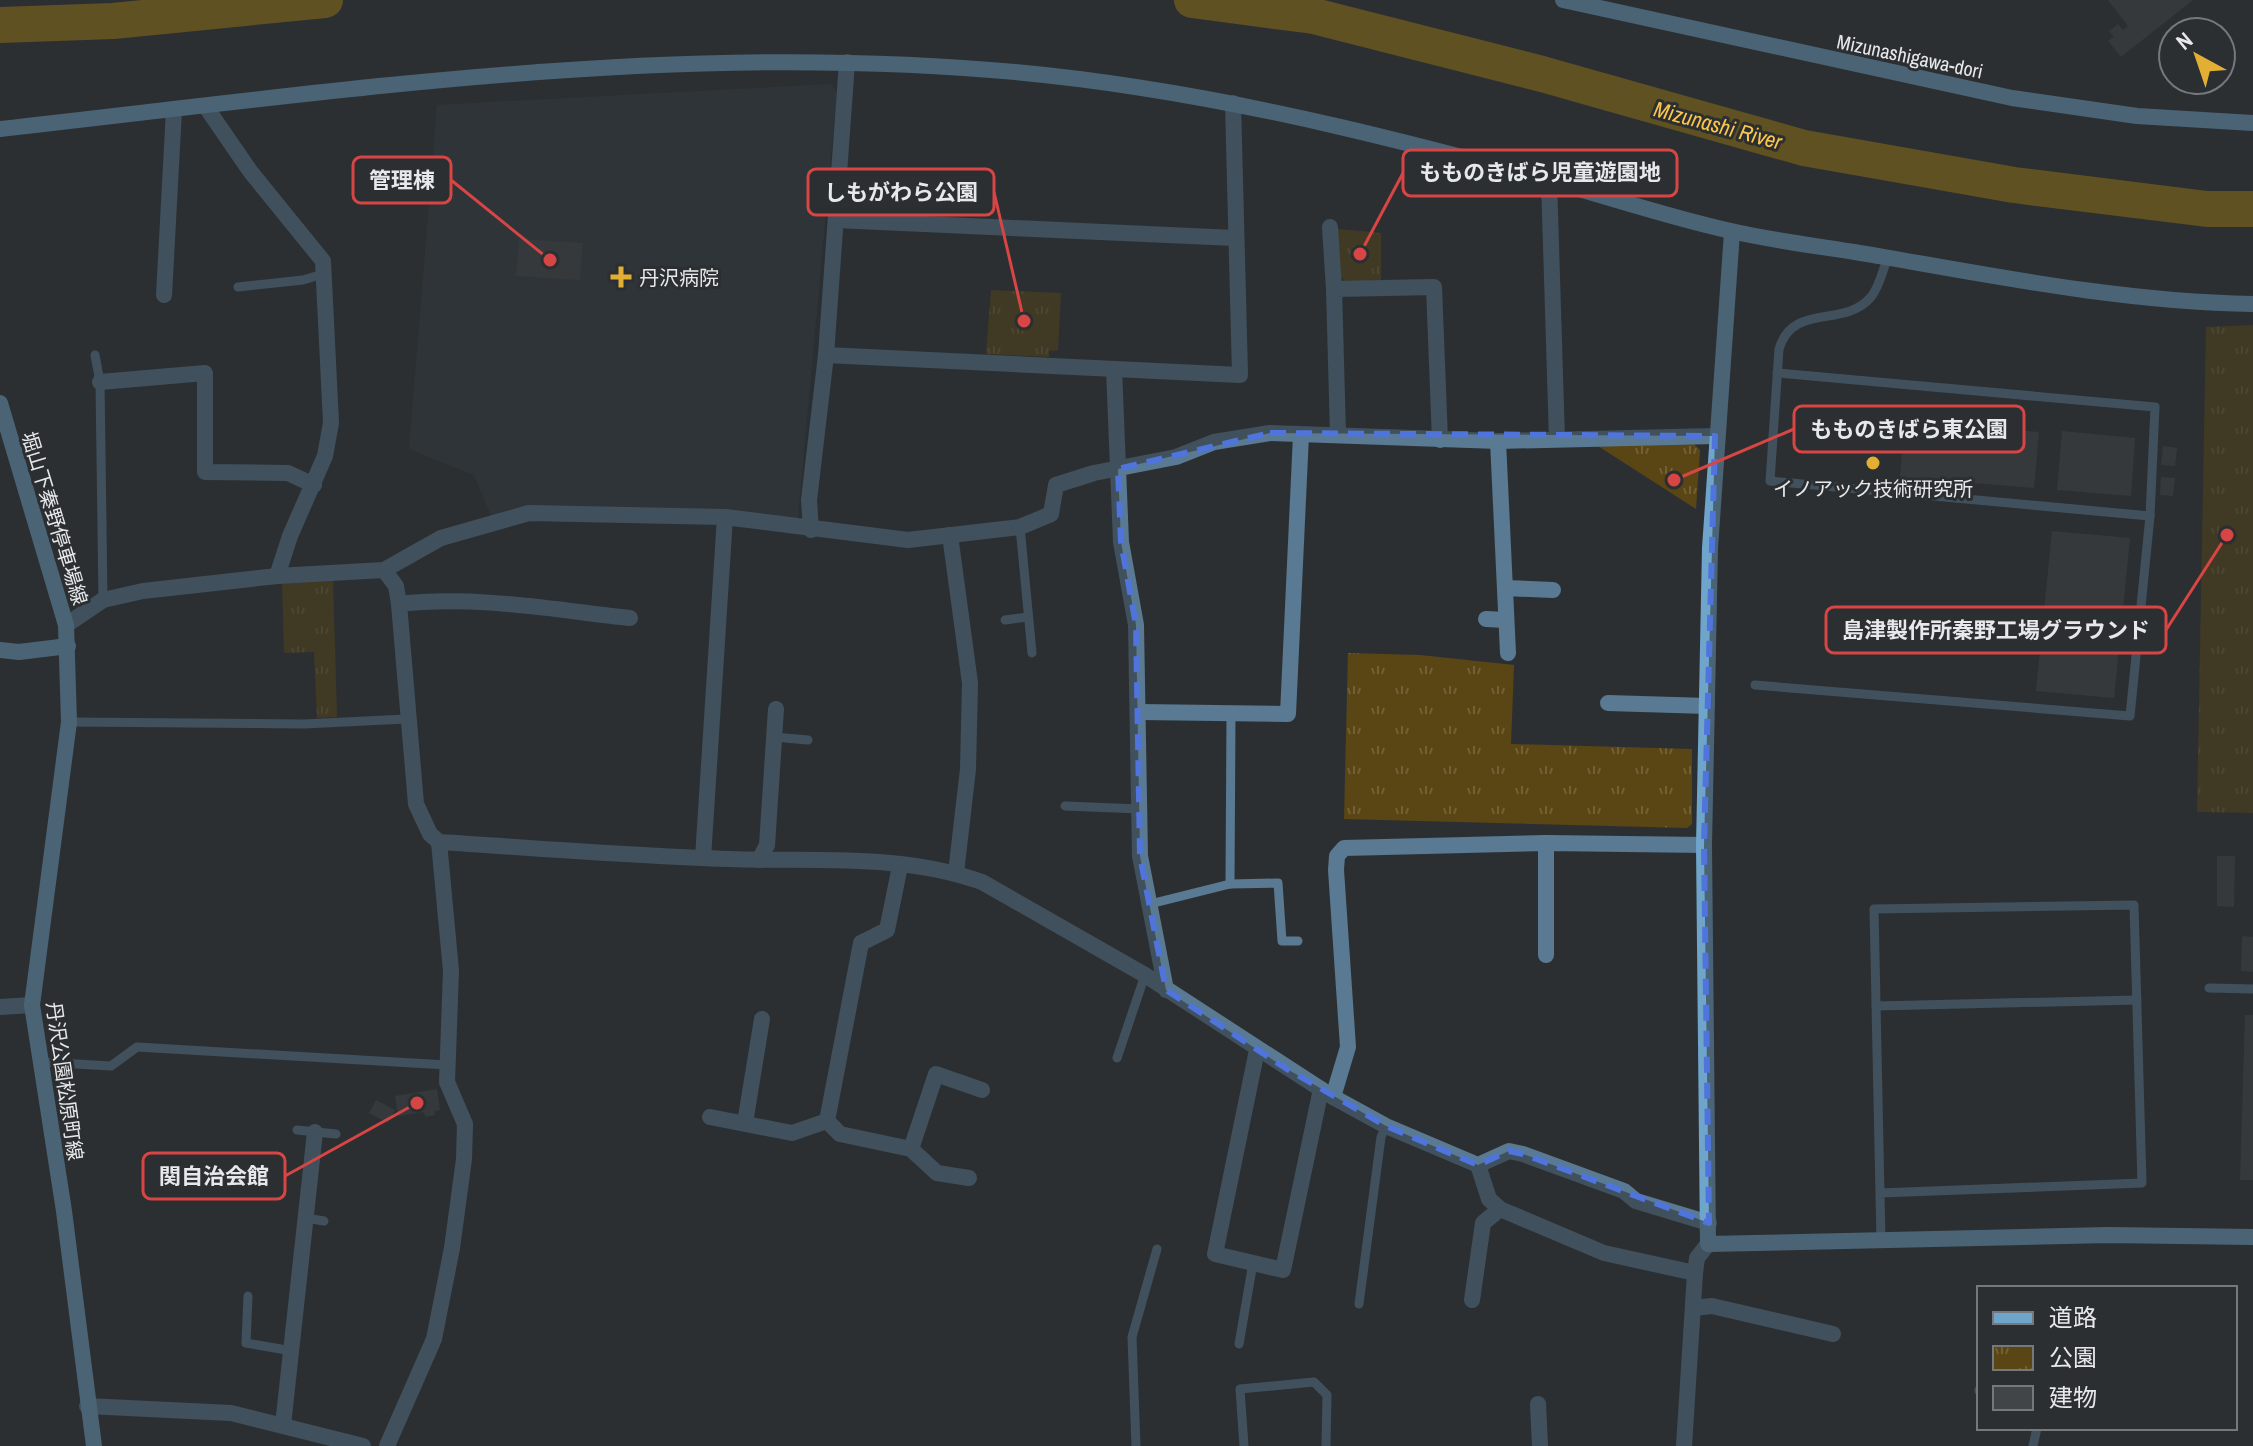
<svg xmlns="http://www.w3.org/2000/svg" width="2253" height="1446" font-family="'Archivo Narrow','Noto Sans JP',sans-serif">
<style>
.built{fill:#333b41}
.park{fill:url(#park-tufts)}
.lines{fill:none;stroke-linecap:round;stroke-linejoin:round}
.river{stroke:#a17a10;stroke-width:36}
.building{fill:#424548}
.lane{stroke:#597a92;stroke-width:9}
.street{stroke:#597a92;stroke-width:16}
.secondary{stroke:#6fa4cb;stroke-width:16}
.marked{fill:none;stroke:#4f74dc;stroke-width:6;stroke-dasharray:16 10;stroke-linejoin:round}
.poi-dot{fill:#e2af34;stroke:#2c2f32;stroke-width:3}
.labels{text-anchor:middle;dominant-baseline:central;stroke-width:6;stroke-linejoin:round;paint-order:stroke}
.street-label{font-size:20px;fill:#e6e8e9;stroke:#2c2f32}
.poi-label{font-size:20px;fill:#e6e8e9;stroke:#2c2f32;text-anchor:start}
.water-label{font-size:22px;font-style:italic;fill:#fcc64a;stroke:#2c2f32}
.leader{fill:none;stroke:#d84545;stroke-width:3}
.callout-dot{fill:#d84545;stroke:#2c2f32;stroke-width:3}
.callout{fill:#2c2f32;stroke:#d84545;stroke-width:3}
.callout-label{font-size:22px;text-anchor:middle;font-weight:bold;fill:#e6e8e9}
</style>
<defs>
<pattern id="park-tufts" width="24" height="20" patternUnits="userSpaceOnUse" patternTransform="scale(2)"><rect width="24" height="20" fill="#5a4514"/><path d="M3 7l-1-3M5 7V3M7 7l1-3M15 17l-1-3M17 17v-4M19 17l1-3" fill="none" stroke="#726036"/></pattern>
</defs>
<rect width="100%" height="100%" fill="#2c2f32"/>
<path class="built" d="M830,84L837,91L798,519L491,516L474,475L409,449L437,105Z"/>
<g class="park">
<path d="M1338,229L1381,233V280L1347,283L1338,274Z"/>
<path d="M991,290L1061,293L1058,350L1049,351V357L986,354Z"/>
<path d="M2253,325V813L2197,812L2206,327Z"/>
<path d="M1694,444L1700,450L1696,509L1598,446Z"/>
<path d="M333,580L337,717L317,718L314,652L284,653L282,581Z"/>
<path d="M1348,653L1420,655L1514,665L1511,744L1692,749V824L1687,828L1344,819Z"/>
</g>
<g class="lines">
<g class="river">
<path d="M1192,0L1314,16L1542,74L1804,148L2014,185L2207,209H2253"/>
<path d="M0,25L113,21L325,0"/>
</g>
</g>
<g class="building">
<path d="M2108,0H2193L2121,57L2108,41L2114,37L2109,31L2118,24L2123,30L2128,26Z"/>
<path d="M519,239L583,243L580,280L516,276Z"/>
<path d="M1905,421L2039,432L2034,488L1900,477Z"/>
<path d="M2062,431L2135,438L2131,496L2057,490Z"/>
<path d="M2163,446L2177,448L2175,466L2161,465Z"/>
<path d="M2161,477L2175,478L2173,496L2160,495Z"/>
<path d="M2052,531L2130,538L2114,698L2036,691Z"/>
<path d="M2217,856H2235L2234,907L2217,906Z"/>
<path d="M2242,936L2253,937V972L2241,971Z"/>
<path d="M2245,1015H2253V1180H2240Z"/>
<path d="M437,1089L440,1110L434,1111L435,1115L425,1117L424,1112L398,1116L395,1096Z"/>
<path d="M376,1100L395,1110L388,1123L369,1113Z"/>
</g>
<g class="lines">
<g class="lane">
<path d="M1888,257C1883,269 1879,288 1871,297C1844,329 1793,302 1779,349L1770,481L2150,516"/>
<path d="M238,287L303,280L323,274"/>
<path d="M95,355L100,382L103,600"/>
<path d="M1020,527L1032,653"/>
<path d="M1005,620L1028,617"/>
<path d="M1755,685L2130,716L2150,516L2155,407L1777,373"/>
<path d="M69,722L304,724L406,719"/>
<path d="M774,737L808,740"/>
<path d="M1065,806L1140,809"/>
<path d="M1230,884L1231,713"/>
<path d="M1150,904L1230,884L1278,883L1282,941H1298"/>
<path d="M2209,988L2253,989"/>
<path d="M1876,1006L2137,1000"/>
<path d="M1117,1058L1145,975"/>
<path d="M42,1062L111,1066L137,1047L447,1065"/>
<path d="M297,1130L336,1134"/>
<path d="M1880,1193L2142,1183L2134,905L1874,909L1881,1241"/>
<path d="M306,1218L324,1221"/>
<path d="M248,1296L246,1343L292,1351"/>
<path d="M1359,1304L1381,1137L1386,1126"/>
<path d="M1239,1344L1253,1263"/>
<path d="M1979,1390V1391"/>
<path d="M1136,1446L1132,1337L1157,1249"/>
<path d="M1244,1446L1240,1389L1314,1382L1327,1395L1326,1446"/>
<path d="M2033,1446L2037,1428"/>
</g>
<g class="street">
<path d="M206,107L250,171L323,261L331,423L325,456L290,536L277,576"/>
<path d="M1549,181L1557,439"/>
<path d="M836,220L1235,238"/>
<path d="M1330,227L1334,289"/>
<path d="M164,295L174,110"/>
<path d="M826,355L1240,375L1233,103"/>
<path d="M1114,369L1121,542L1136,625L1140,856L1166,990"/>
<path d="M100,382L205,373V472L288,473L314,485"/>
<path d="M1338,434L1334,289L1434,287L1440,440"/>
<path d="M1498,441L1508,653"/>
<path d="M811,530L809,500L826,355L847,62"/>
<path d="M950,535L970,683L968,769L956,873"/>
<path d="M384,570L396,586L399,604L416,804L430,834L439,842C536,848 633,856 730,859C814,862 901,853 982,882L1145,975L1333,1097L1386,1126L1478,1165L1509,1151L1523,1154L1624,1191L1636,1201L1709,1223"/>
<path d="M1505,588L1553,590"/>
<path d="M399,604C475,595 555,610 630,618"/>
<path d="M1486,619L1506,620"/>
<path d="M66,625L103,600L143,591L277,576L384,570L441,538L529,513L725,517L908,540L1020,527L1051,514L1056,485L1094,473L1176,457L1214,442L1270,433L1498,441L1715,436"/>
<path d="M1608,703L1707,706"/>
<path d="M1140,712L1288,714L1301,435"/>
<path d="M703,858L725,517"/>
<path d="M759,860L767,845L776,709"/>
<path d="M1546,955V843"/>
<path d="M0,1007L32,1005"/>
<path d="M1257,1050L1215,1254L1283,1270L1321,1089"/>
<path d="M1333,1097L1348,1047L1336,870L1337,856L1344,848L1546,843L1704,845"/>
<path d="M710,1117L792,1133L827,1121"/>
<path d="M827,1121L861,943L887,930L900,866"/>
<path d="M827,1121L840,1134L911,1149L937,1173L969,1178"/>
<path d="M745,1123L762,1019"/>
<path d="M911,1149L936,1074L982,1090"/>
<path d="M1478,1165L1489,1199L1500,1209L1604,1253L1695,1273"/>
<path d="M1472,1300L1483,1223L1500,1209"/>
<path d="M1693,1308L1712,1306L1833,1334"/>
<path d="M1538,1404L1540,1446"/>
<path d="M87,1406L231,1413L363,1446"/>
<path d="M283,1425L315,1132"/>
<path d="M387,1446L434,1339L452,1248L464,1159L465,1124L447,1082L451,971L439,842"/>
<path d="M1684,1446L1695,1273L1697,1258L1708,1244"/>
</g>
<g class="secondary">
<path d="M1563,0L2012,98L2137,116L2253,123"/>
<path d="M0,129C377,87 763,27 1142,88C1278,109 1411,143 1544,179C1606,196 1668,217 1731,231C1783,243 1837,248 1890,258C2010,279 2130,302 2253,304"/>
<path d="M1732,232L1710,548L1704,845L1708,1244L2108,1235L2253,1237"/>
<path d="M0,403L66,625L69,722L32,1005L64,1211L94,1446"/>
<path d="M0,650L19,652L68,646"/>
</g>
</g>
<path d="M0 0H2253V1446H0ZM1270,433L1715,436L1704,845L1709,1223L1523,1154L1509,1151L1478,1165L1386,1126L1287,1069L1166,990L1140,856L1136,625L1121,542L1118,469Z" fill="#2c2f32" fill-opacity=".55" fill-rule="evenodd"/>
<path class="marked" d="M1270,433L1715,436L1704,845L1709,1223L1523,1154L1509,1151L1478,1165L1386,1126L1287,1069L1166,990L1140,856L1136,625L1121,542L1118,469Z"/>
<g class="poi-dot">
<path d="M617 265h8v8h8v8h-8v8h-8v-8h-8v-8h8z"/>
<circle cx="1873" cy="463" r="8"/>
</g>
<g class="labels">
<g class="street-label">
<text transform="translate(1910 56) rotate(12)">Mizunashigawa-dori</text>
<text transform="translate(55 518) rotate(73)">堀山下秦野停車場線</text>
<text transform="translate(65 1081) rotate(82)">丹沢公園松原町線</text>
</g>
<g class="poi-label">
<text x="639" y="277">丹沢病院</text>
<text x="1873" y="488" text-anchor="middle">イノアック技術研究所</text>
</g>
<g class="water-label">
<text transform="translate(1718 125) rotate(15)">Mizunashi River</text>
</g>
</g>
<path class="leader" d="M1360 254L1403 173M550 260L451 180M1024 321L994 192M1674 480L1794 429M2227 535L2166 630M417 1103L285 1176"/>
<g class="callout-dot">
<circle cx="1360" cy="254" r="8"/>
<circle cx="550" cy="260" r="8"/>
<circle cx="1024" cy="321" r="8"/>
<circle cx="1674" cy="480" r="8"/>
<circle cx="2227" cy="535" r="8"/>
<circle cx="417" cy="1103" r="8"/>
</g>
<g class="callout">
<rect x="1403" y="150" width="274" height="46" rx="8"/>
<rect x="353" y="157" width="98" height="46" rx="8"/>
<rect x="808" y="169" width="186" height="46" rx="8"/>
<rect x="1794" y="406" width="230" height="46" rx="8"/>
<rect x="1826" y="607" width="340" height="46" rx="8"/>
<rect x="143" y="1153" width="142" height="46" rx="8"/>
</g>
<g class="callout-label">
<text x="1540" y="180">もものきばら児童遊園地</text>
<text x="402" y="188">管理棟</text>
<text x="901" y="200">しもがわら公園</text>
<text x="1909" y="437">もものきばら東公園</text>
<text x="1996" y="638">島津製作所秦野工場グラウンド</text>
<text x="214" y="1184">関自治会館</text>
</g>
<rect x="1977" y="1286" width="260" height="144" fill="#2c2f32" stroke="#76797b" stroke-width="2"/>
<rect x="1993" y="1312" width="40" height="12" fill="#6fa4cb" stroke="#76797b" stroke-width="2"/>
<text x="2049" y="1326" font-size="24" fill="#e6e8e9">道路</text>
<rect x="1993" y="1346" width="40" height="24" fill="url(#park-tufts)" stroke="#76797b" stroke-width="2"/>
<text x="2049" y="1366" font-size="24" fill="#e6e8e9">公園</text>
<rect x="1993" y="1386" width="40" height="24" fill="#424548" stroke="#76797b" stroke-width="2"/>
<text x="2049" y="1406" font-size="24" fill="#e6e8e9">建物</text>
<g transform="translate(2197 56) rotate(320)"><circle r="38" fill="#2c2f32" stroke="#76797b" stroke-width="2"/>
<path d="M0-6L14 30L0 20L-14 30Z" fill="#e2af34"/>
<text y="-12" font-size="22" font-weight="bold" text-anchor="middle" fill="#e6e8e9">N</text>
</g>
</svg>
